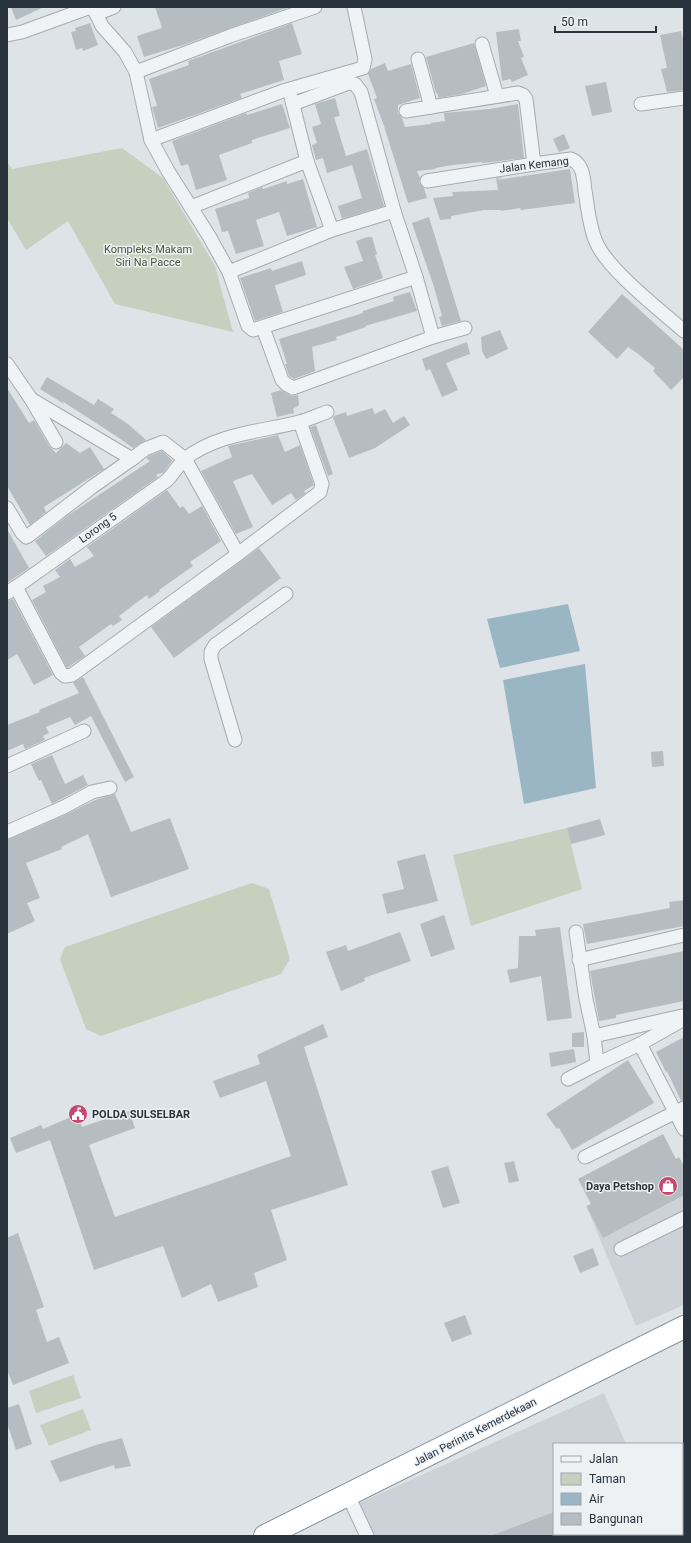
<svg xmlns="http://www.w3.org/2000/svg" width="691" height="1543" font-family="Roboto,sans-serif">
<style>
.built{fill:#ccd2d8}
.green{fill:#c6d0bf}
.water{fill:#9ab6c5}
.building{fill:#b5bdc3}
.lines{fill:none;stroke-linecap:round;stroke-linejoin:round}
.minor-casing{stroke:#a4abb1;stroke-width:15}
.trunk-casing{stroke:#86929c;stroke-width:24}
.minor{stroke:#f0f3f5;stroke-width:13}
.trunk{stroke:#fff;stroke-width:22}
.labels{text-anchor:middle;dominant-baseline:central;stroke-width:3;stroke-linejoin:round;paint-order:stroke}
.street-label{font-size:11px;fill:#28333d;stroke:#edf1f4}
.park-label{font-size:11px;fill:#425836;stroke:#edf1f4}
.poi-label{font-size:11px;font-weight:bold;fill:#28333d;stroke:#edf1f4;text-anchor:start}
</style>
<rect width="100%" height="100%" fill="#dee3e7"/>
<g class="built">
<path d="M684,1163V1305L636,1326L590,1215Z"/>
<path d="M604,1393L626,1444H554V1534H666L667,1536H373L357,1504Z"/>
</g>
<g class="green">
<path d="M122,148L163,178L215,266L233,332L115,304L68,221L26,250L7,218V162L12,169Z"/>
<path d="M567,828L582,889L471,926L453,855Z"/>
<path d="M252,883L269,889L290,959L281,974L101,1036L86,1029L60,959L65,947Z"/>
<path d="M73,1375L81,1398L36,1413L29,1391Z"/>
<path d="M83,1409L91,1430L49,1446L40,1425Z"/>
</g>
<g class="water">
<path d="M568,604L580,651L500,668L487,619Z"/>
<path d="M585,664L596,788L524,804L503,680Z"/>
</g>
<g class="building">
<path d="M11,7H44L16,20Z"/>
<path d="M155,7H287V8L183,45L144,57L137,36L162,28Z"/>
<path d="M90,23L98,45L83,51L82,48L76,50L71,32L76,31L75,28Z"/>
<path d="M292,23L302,54L279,61L284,80L240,94L242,98L158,128L152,107L157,106L149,79L189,65L188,61Z"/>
<path d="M519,29L521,41H518L524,57L521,58L528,75L512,82L510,79L502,81L496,32Z"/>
<path d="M681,31L684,43V90L667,92L661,69L667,68L660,35Z"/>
<path d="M474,43L486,86L462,94L439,98L437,93H436L426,57Z"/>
<path d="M385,63L388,71L411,64L420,98L398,105V113L402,118L405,127L431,124L430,123L445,121L444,113L489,109L518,104L524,158L493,162L482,163V162L453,165L435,168L436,169L417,171L420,178L419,183L424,188L427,198L408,203L384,126L374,99L377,98L368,74L371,69Z"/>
<path d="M606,82L612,112L592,116L585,86Z"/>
<path d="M335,98L340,116L334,117L346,156L367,149L384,206L342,219L338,206L362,198L352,165L327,173L323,158L316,160L312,145L317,143L312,127L321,124L315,104Z"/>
<path d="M282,104L290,128L252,140V143L219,155L227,180L196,190L188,164L181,166L172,141L246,113L247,115Z"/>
<path d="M564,134L570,148L559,152L553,139Z"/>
<path d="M570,169L575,203L521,210L520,208L501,211V210H484L451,216V219L440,220L433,198L453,196L452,192L498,190L496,178L503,177L497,180Z"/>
<path d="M303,179L317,227L287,236L279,212L256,220L264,246L236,254L228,231L222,232L215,209L249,198L248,193L262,187L263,189L287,181V184Z"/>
<path d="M429,217L461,321L442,326L439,317L442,316L434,287L412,223Z"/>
<path d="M367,237H372L377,254L375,255L383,278L353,289L344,267L363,261L356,241Z"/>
<path d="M302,261L306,275L276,285L275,286L283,312L255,321L240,278L271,268L272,271Z"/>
<path d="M410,292L417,311L365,326L366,327L336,337L337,340L312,347L315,371L294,379L289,376L285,364H287L279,339L363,313V311L394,301L393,297Z"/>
<path d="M622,294L684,350V377L671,390L653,371L655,368L637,353L628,347L617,359L588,332Z"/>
<path d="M500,330L508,349L486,359L482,351L481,337Z"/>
<path d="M467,342L470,354L446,363L458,390L442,397L430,369L426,371L422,359Z"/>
<path d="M47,377L94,405L98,399L114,409L111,413L128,424L146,440L133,448L116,436L62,401L64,404L40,389Z"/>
<path d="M7,388L29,423L34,420L49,446L56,453L66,443L80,453L90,447L104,469L44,507L46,512L30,525L7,486Z"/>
<path d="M281,390L292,396L298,395L299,405L293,409L294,413L277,417L271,393Z"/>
<path d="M372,408L375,414L385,409L393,423L404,416L410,425L375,448L349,458L333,418L334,416L346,412L347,416Z"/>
<path d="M316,425L333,474L328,476L310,427Z"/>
<path d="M278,435L285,452L300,445L314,485L304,491L306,493L296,500L291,493L272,505L252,474L233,481L253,527L236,534L201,471L232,457L228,446Z"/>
<path d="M162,451L171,459L172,461L163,473L156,474L158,477L46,556L35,541L67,516L150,461L146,458L149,456Z"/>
<path d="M167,490L180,508L183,506L189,514L202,506L221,541L190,562L193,566L159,590L160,591L149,599L147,595L136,603L119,616L122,620L113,626L111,624L79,647L85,656L67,668L32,600L46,592L43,586L60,577L55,570L70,559L75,567L94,556L87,547Z"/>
<path d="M7,529L29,568L7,583Z"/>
<path d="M259,548L281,578L174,658L151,627Z"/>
<path d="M13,599L53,675L34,685L17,654L7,660V601Z"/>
<path d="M83,677L134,777L125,782L91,716L75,725L70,717L46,727L49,733L43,736L45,740L25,749L23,744L7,751V725L40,712L39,710L79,693L73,683Z"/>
<path d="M663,751L664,766L652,767L651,752Z"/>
<path d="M52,755L65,784L83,775L88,785L52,804L41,780L39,781L31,764Z"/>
<path d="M115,794L131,832L170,818L189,869L111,897L88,834L61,847L62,849L26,863L40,898L27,903L35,921L7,934V840L67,814L95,800Z"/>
<path d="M600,819L605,835L571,844L567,828Z"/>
<path d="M425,854L438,901L387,914L382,894L404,889L397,861Z"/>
<path d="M684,900V926L587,944L583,924L670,908L669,902Z"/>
<path d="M444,915L455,949L431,957L420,924Z"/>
<path d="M560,927L572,1018L547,1021L541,976L510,983L507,970L518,968L519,936H536L535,930Z"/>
<path d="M400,932L411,961L364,978L365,981L341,991L326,952L346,945L348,951Z"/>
<path d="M684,951V1001L616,1015V1018L599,1021L590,971Z"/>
<path d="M323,1024L328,1037L304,1047L348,1185L271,1210L287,1260L254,1273L258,1287L218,1302L211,1284L182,1298L163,1246L94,1270L50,1140L16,1153L10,1138L41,1125L43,1129L78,1114L82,1127L129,1111L135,1128L89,1145L115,1217L291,1156L266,1081L220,1098L213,1081L260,1064L257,1055Z"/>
<path d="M584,1032V1047H572V1033Z"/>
<path d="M684,1037V1100L681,1101L667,1071L666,1072L656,1052Z"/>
<path d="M574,1049L576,1062L551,1067L549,1053Z"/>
<path d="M628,1060L654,1103L572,1150L559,1128L557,1129L546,1114Z"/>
<path d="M663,1134L676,1159L679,1157L684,1166V1195L603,1238L586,1206L591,1204L578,1179Z"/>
<path d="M514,1161L519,1181L509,1183L504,1163Z"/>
<path d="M448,1166L460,1203L443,1208L431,1171Z"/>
<path d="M18,1233L44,1307L36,1310L47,1342L59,1337L69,1363L13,1385L7,1370V1238Z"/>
<path d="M593,1248L599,1265L580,1273L573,1256Z"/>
<path d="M465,1315L472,1334L452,1342L444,1323Z"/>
<path d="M19,1404L32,1444L16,1450L7,1423V1408Z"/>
<path d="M122,1438L131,1466L115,1469L114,1465L60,1482L50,1461L96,1445Z"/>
<path d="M554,1512V1536H494L493,1535Z"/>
</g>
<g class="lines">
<g class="minor-casing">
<g id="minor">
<path d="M93,7L102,26L125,52L136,72L151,140L168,171L209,236L229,272L332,230L394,211L361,92L355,84L351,83L346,84L293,104"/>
<path d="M96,14L114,7"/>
<path d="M7,35L22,32L91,7"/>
<path d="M482,44L497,96"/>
<path d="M418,59L431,107"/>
<path d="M136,72L230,36L315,7"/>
<path d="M641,104L684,98"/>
<path d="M406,111L518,93L523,95L526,99L534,164"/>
<path d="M151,140L283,91L363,68L365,59L354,7"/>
<path d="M307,161L332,230"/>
<path d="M427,181L534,164L571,159C575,161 578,163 580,167C584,174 584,183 585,191C588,208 589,226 596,242C608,270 660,310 684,331"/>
<path d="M191,207L307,161L291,97"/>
<path d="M394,211L416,277L433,337L465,328"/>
<path d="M229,272L248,326L253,330L416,277"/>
<path d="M263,328L282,380L286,384L293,388L433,337"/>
<path d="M7,364L31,399L56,442"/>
<path d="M132,459L145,449L163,442L185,459L238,554"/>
<path d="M7,508L22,533L26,537L28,536L92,487L132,459L31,399"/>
<path d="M16,587L61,673L65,676L72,675L238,554L320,492L322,484L300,422"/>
<path d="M7,593L19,585L166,481C174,474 178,464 186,458C219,433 260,432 299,422C308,420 318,415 327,412"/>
<path d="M235,740L211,659V652L215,645L286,594"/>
<path d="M7,766L84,731"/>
<path d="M7,832L64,807L92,792L110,788"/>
<path d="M576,932L586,999L594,1036L597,1064"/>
<path d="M579,960L684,935"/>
<path d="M594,1036L682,1016"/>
<path d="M640,1044L684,1129"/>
<path d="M568,1079L597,1064L640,1044L684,1019"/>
<path d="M585,1157L684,1108"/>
<path d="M621,1249L684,1218"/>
<path d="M348,1495L367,1536"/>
</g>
</g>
<g class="trunk-casing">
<path id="trunk" d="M265,1536L684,1327"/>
</g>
<use href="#minor" class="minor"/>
<use href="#trunk" class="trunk"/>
</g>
<defs>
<g id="civic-disc" transform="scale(1)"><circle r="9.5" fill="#c7486f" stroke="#edf1f4"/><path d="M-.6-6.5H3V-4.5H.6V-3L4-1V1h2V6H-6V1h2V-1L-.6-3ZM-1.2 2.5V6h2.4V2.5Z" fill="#fff"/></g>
<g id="shop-disc" transform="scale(1)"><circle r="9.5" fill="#c7486f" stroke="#edf1f4"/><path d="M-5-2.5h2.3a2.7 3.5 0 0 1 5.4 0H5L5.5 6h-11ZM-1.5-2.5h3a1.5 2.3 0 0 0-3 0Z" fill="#fff"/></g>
</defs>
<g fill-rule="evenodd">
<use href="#civic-disc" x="78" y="1114"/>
<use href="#shop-disc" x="668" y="1186"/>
</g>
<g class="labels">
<g class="street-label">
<text transform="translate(534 165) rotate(-7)">Jalan Kemang</text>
<text transform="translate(98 528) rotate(-36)">Lorong 5</text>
<text transform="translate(475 1432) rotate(-27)">Jalan Perintis Kemerdekaan</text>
</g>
<g class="park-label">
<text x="148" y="249">Kompleks Makam<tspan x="148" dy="13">Siri Na Pacce</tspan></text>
</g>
<g class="poi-label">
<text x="92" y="1114">POLDA SULSELBAR</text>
<text x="654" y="1186" text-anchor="end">Daya Petshop</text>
</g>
</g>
<rect width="691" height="1543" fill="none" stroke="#28333d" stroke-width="16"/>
<rect x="553" y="1443" width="130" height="92" fill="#edf1f4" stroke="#9ea5ab"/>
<rect x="561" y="1456" width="20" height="6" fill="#f0f3f5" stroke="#9ea5ab"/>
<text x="589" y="1463" font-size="12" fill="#28333d">Jalan</text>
<rect x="561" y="1473" width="20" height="12" fill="#c6d0bf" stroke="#9ea5ab"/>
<text x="589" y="1483" font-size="12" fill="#28333d">Taman</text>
<rect x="561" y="1493" width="20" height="12" fill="#9ab6c5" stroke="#9ea5ab"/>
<text x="589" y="1503" font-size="12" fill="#28333d">Air</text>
<rect x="561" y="1513" width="20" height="12" fill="#b5bdc3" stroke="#9ea5ab"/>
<text x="589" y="1523" font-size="12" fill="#28333d">Bangunan</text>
<path d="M555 26v6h101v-6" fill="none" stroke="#28333d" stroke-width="2"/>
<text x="561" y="26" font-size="12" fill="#28333d" stroke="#edf1f4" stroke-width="3" paint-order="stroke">50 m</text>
</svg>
